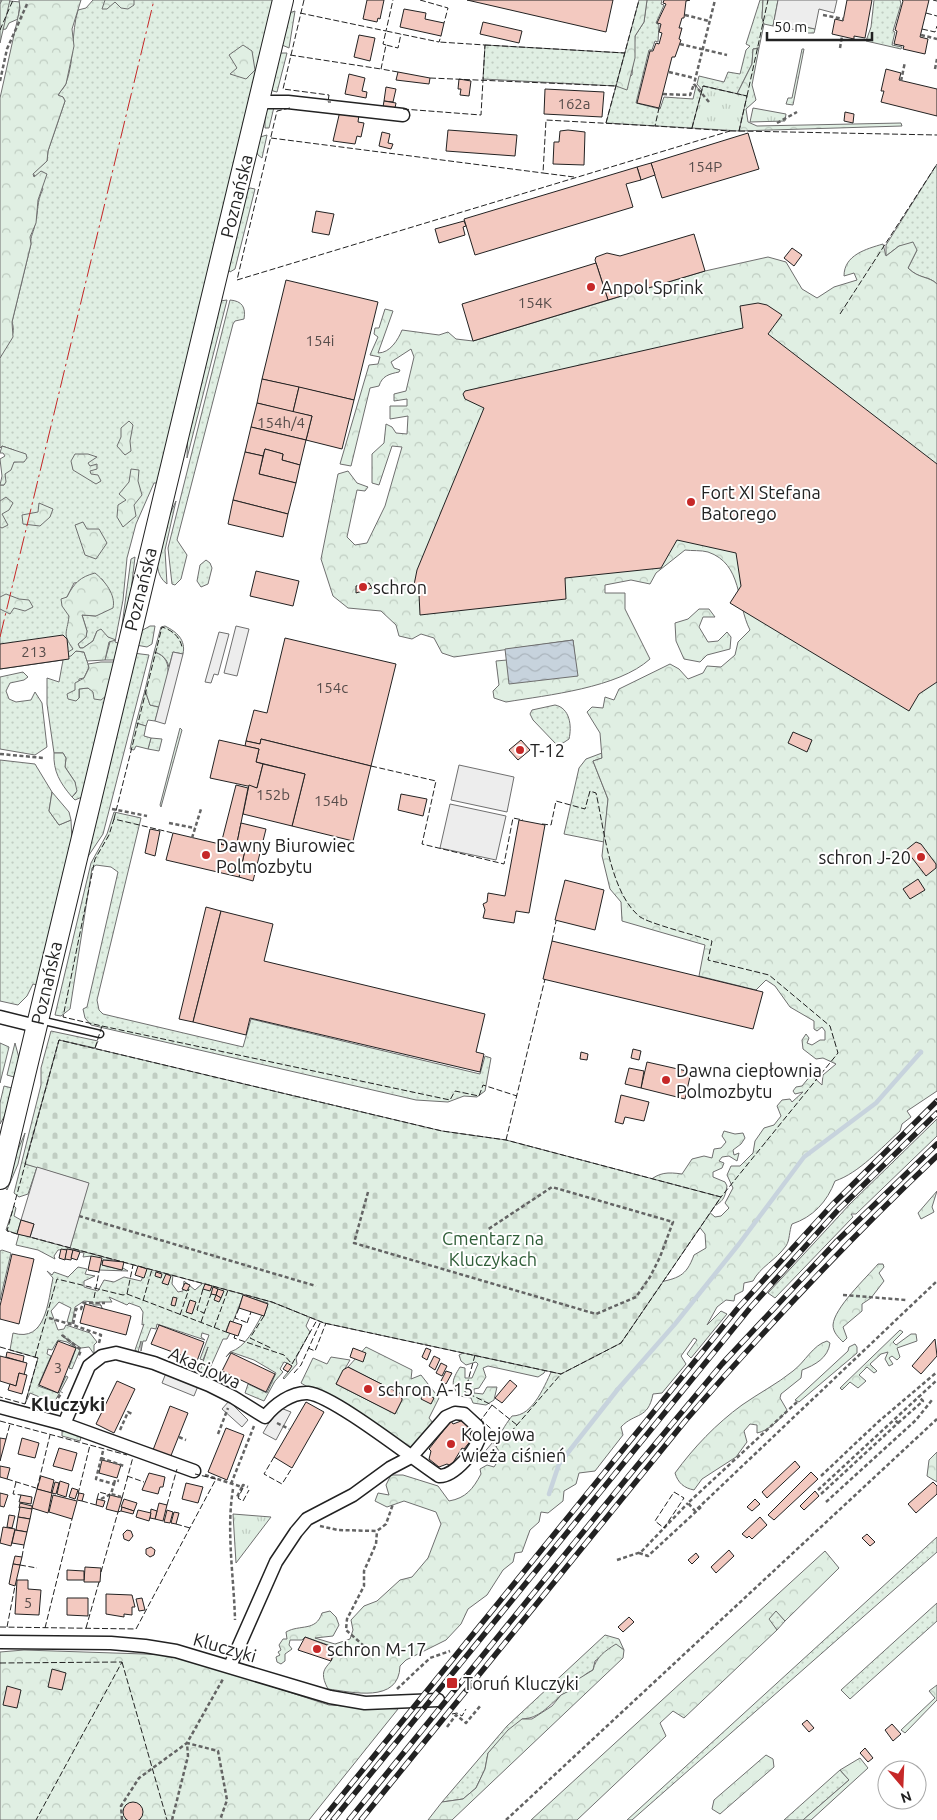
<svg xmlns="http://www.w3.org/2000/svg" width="937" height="1820" font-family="Ubuntu,sans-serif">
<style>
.grass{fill:url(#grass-dots);stroke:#6f6f6f}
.forest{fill:url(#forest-crowns);stroke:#6f6f6f}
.cemetery{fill:url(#cemetery-stones);stroke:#6f6f6f}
.park{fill:url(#park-tufts);stroke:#6f6f6f}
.parking{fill:#ededed;stroke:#6f6f6f}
.water{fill:url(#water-waves);stroke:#6f6f6f}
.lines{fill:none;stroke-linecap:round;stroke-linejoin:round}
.stream{stroke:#c7d3dd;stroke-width:4.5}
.building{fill:#f3c9c0;stroke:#222}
.lane-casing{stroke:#222;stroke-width:9}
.street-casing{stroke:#222;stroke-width:15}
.primary-casing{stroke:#222;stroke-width:22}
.path{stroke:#646464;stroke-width:2.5;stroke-dasharray:4 2.5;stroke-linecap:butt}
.lane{stroke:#fff;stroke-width:6}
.street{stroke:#fff;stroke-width:12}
.primary{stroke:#fff;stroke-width:20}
.rail-casing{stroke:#222;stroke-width:5.5}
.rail{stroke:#fff;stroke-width:4;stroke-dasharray:11;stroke-linecap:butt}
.fence{stroke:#222;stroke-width:1;stroke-dasharray:6 2.5;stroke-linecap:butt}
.power{stroke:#c62828;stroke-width:1;stroke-dasharray:18 4 2.5 4;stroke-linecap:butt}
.poi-dot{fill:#c62828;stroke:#fff;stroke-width:2}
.labels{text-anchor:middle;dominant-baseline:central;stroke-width:4;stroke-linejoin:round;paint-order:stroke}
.number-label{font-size:15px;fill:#564c4a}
.street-label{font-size:18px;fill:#222;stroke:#fff}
.poi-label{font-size:18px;fill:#222;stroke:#fff;text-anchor:start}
.park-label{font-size:18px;fill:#2f5e38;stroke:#fff}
.neighbourhood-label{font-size:19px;font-weight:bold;fill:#222;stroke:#fff}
</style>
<defs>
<pattern id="grass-dots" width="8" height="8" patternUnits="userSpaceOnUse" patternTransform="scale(1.25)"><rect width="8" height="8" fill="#e0efe3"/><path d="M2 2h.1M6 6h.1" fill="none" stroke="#c0cdc2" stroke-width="1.8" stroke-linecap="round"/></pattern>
<pattern id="forest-crowns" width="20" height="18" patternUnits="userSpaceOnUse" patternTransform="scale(1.25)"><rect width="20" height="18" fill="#e0efe3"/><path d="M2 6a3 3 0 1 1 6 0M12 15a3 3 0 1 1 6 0" fill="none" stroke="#c0cdc2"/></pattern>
<pattern id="cemetery-stones" width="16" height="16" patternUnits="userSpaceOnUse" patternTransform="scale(1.25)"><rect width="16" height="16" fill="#e0efe3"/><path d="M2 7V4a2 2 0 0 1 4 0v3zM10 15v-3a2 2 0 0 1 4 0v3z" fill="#c0cdc2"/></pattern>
<pattern id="park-tufts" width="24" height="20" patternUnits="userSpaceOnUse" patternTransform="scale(1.25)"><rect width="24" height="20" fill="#e0efe3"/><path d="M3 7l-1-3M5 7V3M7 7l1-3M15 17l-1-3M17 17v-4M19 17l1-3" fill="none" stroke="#c0cdc2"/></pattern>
<pattern id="water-waves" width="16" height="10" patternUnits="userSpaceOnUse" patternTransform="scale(1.25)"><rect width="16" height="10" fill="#c7d3dd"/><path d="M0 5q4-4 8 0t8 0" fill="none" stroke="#abb5bd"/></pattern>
</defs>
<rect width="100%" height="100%" fill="#fff"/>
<g class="grass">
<path d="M0,0L20,2L18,19L9,23L6,29L0,30Z"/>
<path d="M93,0H274L158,483H154L136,524L127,558L123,600L115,642L118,643L115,660H105L110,642L108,637L97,631L93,641L83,648H80L78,644L86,637L87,631L82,615L96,616L107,588L102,579L74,583L67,597L73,649L70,652L71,656L76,651L84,652L89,667L84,678L79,679V698V689L88,688L106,696L82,797L75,800L72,797L76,793L75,782L65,767L66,758L63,753H54L47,704V678L59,682L63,660L0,669V485H4L5,474L14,462L24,461L14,450L2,446L0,448V358C2,345 18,339 12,322L31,244C30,236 34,232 35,224C39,210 36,203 43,189L33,173L47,161L48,151L65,101L63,97L58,96C60,90 65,88 66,83C75,59 71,33 78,10L86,8Z"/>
<path d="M647,0H662L661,4L664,5L656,23L659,25L658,42L655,41L652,50H649L636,103L660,109L664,97L693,99L696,86L702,93L692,128L606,123L616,86L483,79L485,45L625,53L616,86L632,75L635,36L644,22Z"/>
<path d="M760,0H763L762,18L764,24L759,48L753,49L752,64L737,94L704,86L702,90L697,84L699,76L724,82L728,72L740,74L746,50L750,46L746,44Z"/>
<path d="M874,0H900L901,4L893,31L895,32L892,45L902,47L901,49L866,41L871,27Z"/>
<path d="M295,11L289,48L282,45L289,13Z"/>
<path d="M797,25L815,29L814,33H799Z"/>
<path d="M802,49H804L793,105L786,104L788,98H792Z"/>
<path d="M281,53H287L277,92L273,91L270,86L278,55Z"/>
<path d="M270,106L274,107L269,128H265V111Z"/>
<path d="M267,135L262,158L258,155L256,150L260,137Z"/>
<path d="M937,164V284C928,275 920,280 908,268L917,250L899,246L886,256V245Z"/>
<path d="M250,188L255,189L235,269L230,272L228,269L246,191Z"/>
<path d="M227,300L187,458L188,426L220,301Z"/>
<path d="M230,300C242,301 246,307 244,319L235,321L233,324L177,540L187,555L181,579L175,585L172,584L168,548Z"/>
<path d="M176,501L165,550L167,584C144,567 167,521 176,501Z"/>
<path d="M135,557L130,599L120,640L131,559Z"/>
<path d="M206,560L210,563L212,568L208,584L201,587L197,581L200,565Z"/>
<path d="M150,626H155L152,644L147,647L136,645L141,631Z"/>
<path d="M165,626C177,632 186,640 183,654L173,652L169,667C167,659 162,654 154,652L161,627Z"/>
<path d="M133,653L149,655L103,834L87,858L55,990Z"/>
<path d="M23,672L28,677L24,680L10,683L6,691L9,699L16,702L31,700L35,692L42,703L47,747L35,755L0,749V677Z"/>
<path d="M145,690L150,705L159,707L155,721L148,720L146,726L136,723Z"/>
<path d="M555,705C570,708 572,726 569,739L560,745L556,744L533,720L530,714L532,710Z"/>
<path d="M180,728L182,730L161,807L160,805Z"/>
<path d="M151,738L162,739L159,751L148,749Z"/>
<path d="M602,753V758L593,761L608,799L604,842L564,834L579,768L586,759Z"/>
<path d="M0,760L35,764L52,792L49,811L59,825L71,820L72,841L37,985L33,984L27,996L18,1005L0,1001Z"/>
<path d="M114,812L141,818L97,1000L99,1010L103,1014L243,1047L251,1019L480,1074L485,1056L491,1058L485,1091L477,1097L464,1096L448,1102L416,1100L91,1025L85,1018L83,1009L87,1007L118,872L111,867L96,865L92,868L70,1009L61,1016L55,1015L91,863L107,834Z"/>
<path d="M51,1031L98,1041L95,1048L59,1040L25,1164L37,1167L28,1194L19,1197L14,1193L41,1085V1068Z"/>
<path d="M0,1043L9,1047L0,1083Z"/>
<path d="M15,1043L19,1058L14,1077L7,1075Z"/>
<path d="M4,1086L12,1088L5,1115L0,1124V1103Z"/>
<path d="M937,1119V1136L856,1214H851L853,1217L775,1298L768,1293L850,1204Z"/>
<path d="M25,1133L18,1164L7,1190L5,1187L9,1171Z"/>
<path d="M19,1234L115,1260H103L102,1265L122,1270L123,1268L128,1271L99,1270L91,1256L83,1257L84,1253L68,1249L58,1250L54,1256L55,1259L38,1250L16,1245Z"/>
<path d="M2,1250L11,1253L0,1300V1251Z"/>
<path d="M78,1267L87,1269L85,1274L95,1276L84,1281V1287L98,1291L104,1280L114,1282L124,1277L141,1281L147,1268L173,1275L172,1284L178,1292L183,1291L184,1281L195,1290L203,1283L272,1302L310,1317L306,1326L310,1332L296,1358L297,1364L284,1379L283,1378L288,1372L287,1363L284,1362L280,1369L283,1372L275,1381L264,1401L245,1393L248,1384L267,1393L276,1373L254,1360L231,1352L226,1357L230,1352C246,1347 254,1329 262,1315L264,1316L268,1303L243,1296L233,1322L230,1321L226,1331L230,1333L227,1339H223L206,1377L199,1374L208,1347L203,1360L200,1359L209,1335L202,1333L201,1337L205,1340L157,1324L156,1329L151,1328L146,1341H143L141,1351V1341L138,1352L135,1350L144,1324L142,1325L143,1312L140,1307L129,1303L127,1305L109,1297L112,1302H99L102,1308L101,1305H93V1302L84,1301L75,1307L72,1323L67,1322L71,1308L59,1302L51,1311L58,1330L64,1329L66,1325L90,1333L97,1342L94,1345V1354L89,1347L81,1348L61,1335L80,1350L72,1369L69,1368L76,1348L67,1342L58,1340L52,1350L48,1349L47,1354L51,1356L38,1386L58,1393L66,1376L68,1377L54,1403L30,1393L25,1404L38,1358L10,1350L13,1333C46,1343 48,1301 53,1278L47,1271L52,1275L54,1272L68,1277Z"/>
<path d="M62,1428L81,1437L80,1441L62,1436Z"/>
<path d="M937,1537V1552L632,1820H627Z"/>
<path d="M937,1603V1621L850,1699L841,1690Z"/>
<path d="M776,1610L785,1621L777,1630L768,1619Z"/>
<path d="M605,1635L619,1639L624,1650L616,1645L595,1661L593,1670C580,1676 582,1680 574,1688C570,1692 564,1693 560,1696C549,1706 538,1719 522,1719L488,1753L485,1769L476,1788L463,1799L442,1802L507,1726Z"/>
<path d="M840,1770L849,1780L803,1820H784Z"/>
</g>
<g class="forest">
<path d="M2,0H10L0,43V4Z"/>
<path d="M19,0H81L72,29L74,46L66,84L58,95L63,97L65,101L48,151L47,161L33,174L34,177L41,171L47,174L38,200L36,223L30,237L31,244L12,322L13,337L0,358V98L20,8Z"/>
<path d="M105,0H134V5L128,9L121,8L115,2L107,9H102Z"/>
<path d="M639,0H647L644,22L635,36V58L627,90L616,86Z"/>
<path d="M763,0H778L773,26L764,24L762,18Z"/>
<path d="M243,45L252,51L255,70L246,79L230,74L237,68L229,55Z"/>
<path d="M759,48L752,85L756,100L746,109L748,122L757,126L901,123L902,126L739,131L746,96L737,94L752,64L753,49Z"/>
<path d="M913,242L917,250L908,268C919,279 929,276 937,284V1091L907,1111L911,1117L902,1124L900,1131C881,1148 859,1173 835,1181C827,1202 813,1217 792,1224C789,1231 790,1240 786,1246C776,1260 760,1267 753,1281L744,1283L743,1291L735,1295L734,1301L726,1300L717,1307L707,1325L721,1311L727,1314L691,1358L687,1354L697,1340L694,1338L681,1356L686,1364L662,1393L653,1394C648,1420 635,1412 621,1427L623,1435L595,1471L579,1473L576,1484L564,1491L563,1501L548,1513L541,1512L539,1522L530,1530L522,1552L515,1553L513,1562L503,1570L487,1595L468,1609L461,1624L446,1640L406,1660L400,1666C399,1704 352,1692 328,1689C314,1663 337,1668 334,1647L305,1637L302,1640H290L289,1645L292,1649L285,1654V1661L281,1664L277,1662L276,1657L280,1655L278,1652L281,1650L279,1645L283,1639H287L286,1632C300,1624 316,1632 322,1613L330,1611L336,1617L339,1625L333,1636L315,1638L335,1644L350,1639L353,1630L351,1620L364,1606L377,1601L400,1580L412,1577L428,1558L441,1524L436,1512L404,1501L387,1507L375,1501L378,1493L389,1495L386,1485L391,1475H403L438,1486L449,1501C466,1498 473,1489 481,1474L480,1469L487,1465L494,1467L498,1461C492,1445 502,1429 512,1416C534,1416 545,1384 554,1366L549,1363L544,1373L538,1377L488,1366L483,1368L486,1377L479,1388L474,1389V1393L483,1394L487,1387H497L494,1400L486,1405L473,1403L471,1398L460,1396C450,1385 452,1380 460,1367L465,1368V1378H472L478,1364L476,1362L466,1365L461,1361L459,1355L463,1353L539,1369L656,1283C678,1278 686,1277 694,1255L706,1248L705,1234L697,1224L648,1182C659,1172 668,1172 682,1174L692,1159L704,1156L712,1158L714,1149L721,1148L726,1142L722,1136L724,1131L735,1134L743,1133L745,1138L741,1144L733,1150L734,1155L739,1153L737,1161L729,1156L722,1157L719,1161L724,1163L722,1168L713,1172V1177L725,1182L727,1186C724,1204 720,1201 708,1211L715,1217L721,1216L729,1208L725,1203L733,1188L727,1175L731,1166H740L753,1153L755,1141L764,1128L774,1125L781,1116L777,1106L782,1100L790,1099L792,1102L803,1092L795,1094L793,1091L796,1087L802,1086L811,1075L822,1085L823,1075L836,1064L823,1058L816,1059L803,1049L802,1040L806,1034L809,1038L807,1043L812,1045L820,1040H825V1031L822,1027L817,1031L814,1029V1021L790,1007L775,986L766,980L756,990L699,976L705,945L622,921L621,902L610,889L602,856L608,799L593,761L602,758L600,733L587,712L592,707L603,708L605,697L614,700L619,689L670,664L679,669L688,679L703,673L707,666L721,667L735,655L738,642L750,630C736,603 743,564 708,552C701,550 692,551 685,550L656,573L650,584L631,580L605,585V593H625V609L650,659C618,688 548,695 506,702L494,698L493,691L499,685L496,661L507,660L577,676L573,640L454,657L442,653L434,638L421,634L412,639L399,636L396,625L381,611L348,608L333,596L321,559L338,474L348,471L357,483L368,487L365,491L357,490L347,537L355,545L367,543L385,506L402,447L392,446L379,485L372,483V454L384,443L386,424L392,427L396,433L407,434L408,416L390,419V406H407V399L394,401V394L406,391L414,357L411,349L391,362L394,368L400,370L399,372C389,374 382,376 379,386L370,388L351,466L340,464L369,365L378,364L380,357L370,355L378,337L374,334L375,328H379L385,309L393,311L378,353C390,353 398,340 402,330L439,335L448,332L456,339L473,341L705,271L768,257L786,262L802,289L817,298L834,287L857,280L854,273L844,276C844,255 866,249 883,244L886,256L899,246Z"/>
<path d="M129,421L133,425L130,441L131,451L125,455L117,446L121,437V428Z"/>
<path d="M2,446L26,454L27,458L24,462H14L11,470L5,474L6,482L4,485H0L2,476L0,459L5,456L3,453H0Z"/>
<path d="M75,454H88L97,457L88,463L90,466L97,464V469L90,471L91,474L98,475L101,481L96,484L73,470L71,461Z"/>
<path d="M131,469L139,470L138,481L142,495L134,505L136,516L123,527L117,517L118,505L126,500L119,494L129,482Z"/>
<path d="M6,497L13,503L9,510L2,514L8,525L2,528L0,527V501Z"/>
<path d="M39,503L53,509L50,517L40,526L23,524L22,515L38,512Z"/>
<path d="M83,522L87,529H99L107,543L96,559L85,555L75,525Z"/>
<path d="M95,573C105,581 116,595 113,608L96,616L82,615L87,631L86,637L78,644L80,648H83L93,641L97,631L101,629L108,637L116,640L109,642L105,660L87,661L84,652L76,651L71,656L66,657L65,654L73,649C62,633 67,634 69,616L62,606L61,599L67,597C74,583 80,577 95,573Z"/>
<path d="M6,594L19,599L29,600L33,607L25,611L14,608L10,614L0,609V597Z"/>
<path d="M699,609H709L715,617H703L699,627L708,642L718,641L727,632L731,637L730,649L707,655L700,662L684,659L676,641L675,623L688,619Z"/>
<path d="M154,652C179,659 164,688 159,707L150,705L145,690Z"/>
<path d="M101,662H114L106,696L101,700L94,699L93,692L88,688L79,689V698L76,701L68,699L67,694L75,690V683L84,678L89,668L88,664Z"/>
<path d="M136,723L146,726L144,736L151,738L148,749L136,746L134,750L130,749Z"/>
<path d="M54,753H63L66,758L65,767L75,782L77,791L72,797C60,783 53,771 54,753Z"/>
<path d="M52,792L69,812L71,820L59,825L49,811Z"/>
<path d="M937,1191L932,1207L934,1212L921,1219L918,1213Z"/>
<path d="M14,1206L16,1208L14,1216L21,1220L17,1234L6,1230Z"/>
<path d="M878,1264H883L884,1267L879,1273L884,1281L871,1298L862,1304V1311L843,1327L847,1338L843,1342C838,1337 833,1332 833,1325C834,1308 866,1278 878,1264Z"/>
<path d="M900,1330L903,1332L893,1342L896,1345L911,1334H916L917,1341L897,1348L900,1357L897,1360L892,1356L889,1358L893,1364L889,1366L885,1359L888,1352L881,1354L870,1364L877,1371L874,1373L867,1367L859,1375L866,1381L858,1388L850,1382L842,1390L840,1388Z"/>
<path d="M827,1341L830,1343C828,1358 815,1365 802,1370L801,1378L781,1394L780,1398L787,1410C781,1419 768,1431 757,1433V1425L750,1424L744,1431L747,1442L736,1457L702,1479L694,1490C684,1488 678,1483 675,1473C694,1447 716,1424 742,1405C759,1393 777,1384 793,1371C805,1362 813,1345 827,1341Z"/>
<path d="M855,1344L857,1347V1353L799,1402L795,1400L848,1351L849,1347Z"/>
<path d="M366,1347L412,1370L411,1379L421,1375L439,1398L429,1418L433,1423L412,1450L301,1383L313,1358L327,1364L331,1357L350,1360L336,1384L395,1414L402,1400L401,1394L348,1367Z"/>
<path d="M937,1452V1482L927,1476L929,1460Z"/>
<path d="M825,1551L839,1568L785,1621L776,1611L769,1619L777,1630L684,1718L673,1711L660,1723L666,1736L577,1820H531Z"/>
<path d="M616,1644L624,1650L623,1658L452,1820H428L442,1802L463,1799L476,1788L485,1769L488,1753L508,1730L522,1719H532L552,1706L561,1695L573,1689L575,1681L593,1670C596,1657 605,1651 616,1644Z"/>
<path d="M24,1650L174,1655L329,1705L398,1709L309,1820H0V1652Z"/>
<path d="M937,1685V1700L905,1733L901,1730L935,1698L929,1691Z"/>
<path d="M766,1755L773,1759L774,1767L720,1814L712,1809L714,1800Z"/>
<path d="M860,1758L868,1768L811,1820H803L849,1780L840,1770Z"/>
</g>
<path class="cemetery" d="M59,1040L442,1131L506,1140L721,1197L621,1343L561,1374L324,1323L272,1302L70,1248L88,1183L25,1164Z"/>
<g class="park">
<path d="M703,86L747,96L739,131L692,128Z"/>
<path d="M753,108L786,114L785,121L750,122Z"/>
<path d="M233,1514L271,1517L236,1563Z"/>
</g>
<g class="parking">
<path d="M778,0H837L834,13L819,9L815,29L797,25V30L773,26Z"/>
<path d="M236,626L249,629L237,676L224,673Z"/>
<path d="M219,632L229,634L218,675L214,674L211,683L205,682Z"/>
<path d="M173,652L183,654L165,724L155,721Z"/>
<path d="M459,765L514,777L507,812L451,800Z"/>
<path d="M450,804L506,816L496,860L440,848Z"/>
<path d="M37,1167L89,1183L70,1248L30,1237L34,1224L21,1220Z"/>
<path d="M166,1373L198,1386L194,1396L162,1383Z"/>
<path d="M229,1401L248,1420L242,1427L222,1409Z"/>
<path d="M278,1407L291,1412L276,1440L263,1433Z"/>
<path d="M493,1442L499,1451L490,1464L481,1456Z"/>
</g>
<path class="water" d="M573,640L578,676L509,684L505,649Z"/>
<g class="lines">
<path class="stream" d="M549,1494L559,1464L618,1389L675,1324L739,1244L804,1157L876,1103L921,1052"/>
</g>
<g class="building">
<path d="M367,0H384L380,19L378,18L377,22L363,19Z"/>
<path d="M467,0H613L606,32Z"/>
<path d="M664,0H690L686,1L684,18H682L679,28H682L679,39L681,40L675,57H672L659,108L637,103L650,51H653L656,43L659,44L662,33L659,32L661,24L657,23L666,4L663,3Z"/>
<path d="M847,0H872L865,38L854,36V39L832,34L835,19L843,21Z"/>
<path d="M902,0H929L920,37L928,39L925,54L903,49L904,46L894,44L897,31L895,30L903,1Z"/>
<path d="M404,9L426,13L425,19L444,23L441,36L400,27Z"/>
<path d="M483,22L522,31L519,43L480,34Z"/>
<path d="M359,35L375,38L370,61L354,57Z"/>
<path d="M886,69L901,73L899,80L937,89V116L881,102L884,91H881Z"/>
<path d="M398,72L430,78L429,84L396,80Z"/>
<path d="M349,74L365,78L362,91L367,92L366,98L345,94Z"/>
<path d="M459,79L471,81L469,96L460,95L461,89H458Z"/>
<path d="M386,87L396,89L393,102L384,101Z"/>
<path d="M545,89L604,92L602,117L544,114Z"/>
<path d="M384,101L396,103L395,108L383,107Z"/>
<path d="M340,111L359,115L358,122L364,123L361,137L357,136L355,144L333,141Z"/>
<path d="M845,112L854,114L853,123L844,121Z"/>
<path d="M448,130L517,135L515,156L446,151Z"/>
<path d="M568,130L585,132L584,165L553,164L554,142H559L560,131Z"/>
<path d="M382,132L390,134L388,143L393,144L391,149L379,146Z"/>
<path d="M748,133L759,169L662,198L651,163Z"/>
<path d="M651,163L655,175L641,180L637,167Z"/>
<path d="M637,167L641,180L626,184L633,207L475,255L464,219Z"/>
<path d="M316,211L334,214L329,235L312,232Z"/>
<path d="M464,221L466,226L463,227L465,235L439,243L435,229Z"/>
<path d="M694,234L705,271L608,300L595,260L596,257L607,253L620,256Z"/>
<path d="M792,248L802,255L794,266L784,258Z"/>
<path d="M596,263L608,300L473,341L462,304Z"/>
<path d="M286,280L378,302L354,400L262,379Z"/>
<path d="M758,303L767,305L782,315L768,334L937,464V682L919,694L909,711L730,603L741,586L736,553L677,540L661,568L565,578L566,599L420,615L419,594L413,590L417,570L484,408L465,399L463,394L465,391L743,328L740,306Z"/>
<path d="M262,379L299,387L293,412L257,403Z"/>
<path d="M299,387L354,400L342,449L306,440L312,416L293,412Z"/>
<path d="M257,403L312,416L306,440L251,427Z"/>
<path d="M251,427L306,440L300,465L282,460L283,454L265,449L263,456L245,452Z"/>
<path d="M265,449L283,454L282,460L300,465L296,483L259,474Z"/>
<path d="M245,452L263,456L259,474L296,483L288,514L233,500Z"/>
<path d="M233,500L288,514L283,537L228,524Z"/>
<path d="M256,571L299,581L293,606L250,596Z"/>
<path d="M369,583L372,588L356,593V586Z"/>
<path d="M63,635L67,639L69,659L0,669V644Z"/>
<path d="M285,638L396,664L371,766L261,739L260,744L246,741L254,710L267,713Z"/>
<path d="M793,732L812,740L807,752L788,743Z"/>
<path d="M261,739L371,766L353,841L292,826L305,774L256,762L259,749L245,746L246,741L260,744Z"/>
<path d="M219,740L259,749L256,762L263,764L257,788L210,778Z"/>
<path d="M521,740L530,750L518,760L509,750Z"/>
<path d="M263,764L305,774L292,826L243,814L249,785L257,788Z"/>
<path d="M236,785L248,788L236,848L221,844Z"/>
<path d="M401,794L427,799L423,816L398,810Z"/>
<path d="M519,820L545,825L529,913L516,911L514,923L483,918L485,910L483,904L487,902L488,893L505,896Z"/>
<path d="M241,823L266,829L253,881L239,877L245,850L236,848Z"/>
<path d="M150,829L160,831L155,856L145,853Z"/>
<path d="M173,833L245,850L239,877L166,860Z"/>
<path d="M916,842L921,844L936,864V868L926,876L906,850Z"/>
<path d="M918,879L925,890L910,899L903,889Z"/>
<path d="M565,880L604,890L595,930L555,920Z"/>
<path d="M206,907L221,911L193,1022L179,1019Z"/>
<path d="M221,911L273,924L264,961L485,1014L476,1052L484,1054L480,1072L250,1018L246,1035L193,1022Z"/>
<path d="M552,941L763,992L753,1029L543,979Z"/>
<path d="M633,1049L641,1051L639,1060L631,1058Z"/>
<path d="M581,1052L588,1054L587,1060L580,1059Z"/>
<path d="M647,1062L691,1072L685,1099L641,1088Z"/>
<path d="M629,1068L644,1071L641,1088L625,1084Z"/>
<path d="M621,1095L649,1102L644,1121L625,1117L623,1124L615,1122Z"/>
<path d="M21,1220L34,1224L30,1237L17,1234Z"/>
<path d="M61,1249L67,1250L65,1260L59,1258Z"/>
<path d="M67,1249L73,1250L71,1260L65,1259Z"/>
<path d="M73,1250L80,1252L77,1260L71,1258Z"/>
<path d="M12,1254L34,1259L19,1324L0,1319V1306Z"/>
<path d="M91,1256L102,1258L99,1272L88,1270Z"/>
<path d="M103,1260L124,1262L122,1270L102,1265Z"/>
<path d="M138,1266L147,1269L144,1278L135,1275Z"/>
<path d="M156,1272L162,1274L161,1278L155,1276Z"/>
<path d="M166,1274L171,1276L168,1285L162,1283Z"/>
<path d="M185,1283L190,1285L187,1291L182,1289Z"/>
<path d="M205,1284L212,1286L210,1291L203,1289Z"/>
<path d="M213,1287L218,1289L216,1295L211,1294Z"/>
<path d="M218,1289L224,1291L221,1298L216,1295Z"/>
<path d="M216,1295L221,1298L219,1302L214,1300Z"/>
<path d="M243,1295L268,1304L264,1316L239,1308Z"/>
<path d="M173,1297L177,1298L175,1306L171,1305Z"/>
<path d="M190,1300L196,1302L192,1314L186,1312Z"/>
<path d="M85,1304L131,1316L126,1335L80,1323Z"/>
<path d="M230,1321L242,1325L238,1336L226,1332Z"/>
<path d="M159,1325L204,1342L197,1361L151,1344Z"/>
<path d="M935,1339L937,1356L921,1374L912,1366Z"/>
<path d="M58,1341L76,1348L58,1393L39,1385Z"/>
<path d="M353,1348L366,1353L363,1362L350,1357Z"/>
<path d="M426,1348L431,1350L427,1360L422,1357Z"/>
<path d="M7,1352L24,1356L23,1362L6,1357Z"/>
<path d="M231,1353L275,1374L266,1392L222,1371Z"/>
<path d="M0,1356L27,1363L24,1375L19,1373L16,1386L0,1381Z"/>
<path d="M434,1356L440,1359L435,1370L429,1366Z"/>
<path d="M287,1363L292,1366L288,1372L283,1369Z"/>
<path d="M441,1363L447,1366L442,1376L436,1373Z"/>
<path d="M348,1367L401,1394L402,1400L395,1414L336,1384L343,1370Z"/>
<path d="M446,1371L452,1373L446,1384L441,1381Z"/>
<path d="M19,1373L27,1375L22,1394L8,1390L10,1384L16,1386Z"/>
<path d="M510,1380L517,1386L502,1403L495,1398Z"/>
<path d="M117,1381L135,1389L114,1433L96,1424Z"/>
<path d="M424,1393L434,1398L431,1404L421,1399Z"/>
<path d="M306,1402L324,1412L292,1468L274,1457Z"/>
<path d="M170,1406L188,1413L170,1458L153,1450Z"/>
<path d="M451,1421L453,1424L461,1421L465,1423L471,1429L470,1437L472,1439L464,1449L462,1448L451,1466L447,1464L439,1467L429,1459L431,1451L429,1449Z"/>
<path d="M226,1428L244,1435L227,1480L208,1472Z"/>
<path d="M0,1438L6,1439L0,1461Z"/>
<path d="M22,1438L39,1443L35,1458L18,1454Z"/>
<path d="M59,1448L77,1453L72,1471L53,1466Z"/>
<path d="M102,1460L121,1465L117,1478L99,1473Z"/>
<path d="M795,1461L800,1467L767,1498L762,1492Z"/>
<path d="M0,1466L10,1468L7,1479L0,1477Z"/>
<path d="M811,1472L818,1479L774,1520L768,1515Z"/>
<path d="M149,1473L165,1477L163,1487H160L158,1494L142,1490Z"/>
<path d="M41,1476L54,1480L51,1493L37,1489Z"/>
<path d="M60,1481L69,1484L66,1497L57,1494Z"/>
<path d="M55,1482L59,1483L56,1494L52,1493Z"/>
<path d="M933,1482L937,1486V1494L916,1513L908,1504Z"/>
<path d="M186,1483L203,1487L198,1503L182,1499Z"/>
<path d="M72,1488L78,1490L75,1499L69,1497Z"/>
<path d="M37,1489L52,1493L48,1513L32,1508Z"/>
<path d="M815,1491L819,1496L804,1510L800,1506Z"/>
<path d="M0,1493L8,1495L4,1507L0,1506Z"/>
<path d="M79,1493L84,1494L82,1501L77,1500Z"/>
<path d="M21,1495L32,1497L31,1504L19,1502Z"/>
<path d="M53,1495L77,1501L72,1519L49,1512Z"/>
<path d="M110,1495L122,1498L118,1512L106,1509Z"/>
<path d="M97,1499L105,1501L103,1507L96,1505Z"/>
<path d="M124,1499L137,1503L134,1511L121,1507Z"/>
<path d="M755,1499L760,1504L752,1511L747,1507Z"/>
<path d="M20,1503L32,1506V1509L19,1508Z"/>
<path d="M159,1503L167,1505L163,1521L155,1519Z"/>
<path d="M20,1507L32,1509L30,1519L18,1517Z"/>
<path d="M122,1507L134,1511L133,1514L121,1511Z"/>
<path d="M151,1509L157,1511L155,1519L150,1518Z"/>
<path d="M138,1510L151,1513L149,1521L136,1517Z"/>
<path d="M167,1510L173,1512L170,1523L164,1522Z"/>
<path d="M174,1512L179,1513L176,1524L171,1523Z"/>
<path d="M9,1515L15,1516L12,1528L7,1527Z"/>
<path d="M18,1517L30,1519L27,1532L16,1530Z"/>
<path d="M760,1517L767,1525L752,1539L749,1536L747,1538L742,1534Z"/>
<path d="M3,1527L15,1529L11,1546L0,1543Z"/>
<path d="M15,1530L27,1532L24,1545L12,1543Z"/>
<path d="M127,1530L131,1531L133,1536L129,1541L124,1539L123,1534Z"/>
<path d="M867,1534L875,1542L870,1546L862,1538Z"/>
<path d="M151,1547L155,1550L154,1555L150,1557L146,1554V1549Z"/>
<path d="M729,1550L734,1556L716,1573L711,1567Z"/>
<path d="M696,1553L699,1557L692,1564L688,1560Z"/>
<path d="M15,1556L22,1557L20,1565L13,1564Z"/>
<path d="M13,1564L20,1565L15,1586L9,1584Z"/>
<path d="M85,1567L101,1568L100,1582H84Z"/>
<path d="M67,1570L84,1571V1580H67Z"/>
<path d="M17,1580H28V1589L41,1590L39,1615L15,1614Z"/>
<path d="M106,1594L132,1595L135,1607H132V1615L124,1614V1617L106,1614Z"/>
<path d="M67,1598H88V1616L67,1615Z"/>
<path d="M142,1598L145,1610L139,1611L136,1599Z"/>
<path d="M629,1617L634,1622L623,1632L618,1627Z"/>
<path d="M305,1637L335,1648L331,1661L298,1650Z"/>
<path d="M52,1669L66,1673L62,1690L48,1687Z"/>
<path d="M7,1686L21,1690L17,1708L3,1705Z"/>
<path d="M807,1720L814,1728L809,1732L802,1724Z"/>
<path d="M892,1724L901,1734L893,1741L885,1730Z"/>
<path d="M865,1748L873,1758L868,1762L860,1753Z"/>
<circle cx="133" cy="1812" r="10"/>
</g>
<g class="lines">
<g class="lane-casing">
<path id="lane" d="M40,1020L100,1034"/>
</g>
<g class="street-casing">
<g id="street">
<path d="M259,102H288L403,115"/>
<path d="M0,1017L36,1026"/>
<path d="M0,1407L64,1424L194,1471"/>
<path d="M64,1424L89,1366L102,1356L116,1353L154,1363L209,1385L233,1397L265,1417C274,1405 292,1392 308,1393C334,1396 413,1459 439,1476C454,1477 478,1449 480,1434L477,1426L464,1414L455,1413L446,1417L411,1457L390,1468L353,1495L307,1519L296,1532L276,1562L230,1666"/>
<path d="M0,1642L111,1643L145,1646L176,1651L330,1697L365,1703L438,1700"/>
</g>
</g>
<g class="primary-casing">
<path id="primary" d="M0,1179L283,0"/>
</g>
<g class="path">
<path d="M685,15L709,21"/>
<path d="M823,15L844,19"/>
<path d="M921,35L937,39"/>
<path d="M680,44L727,55"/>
<path d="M840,48L842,36"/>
<path d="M935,69L937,59"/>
<path d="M669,72L694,78"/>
<path d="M0,81L7,49L27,4"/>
<path d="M901,81L905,62"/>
<path d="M663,94L690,95L694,84"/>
<path d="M709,102L694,84L715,0"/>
<path d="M777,123L797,112"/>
<path d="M0,754L44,758"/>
<path d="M112,809L147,816"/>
<path d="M169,823L195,828"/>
<path d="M192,838L201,809"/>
<path d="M368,1192L354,1243L596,1314L636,1297L650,1277L660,1257L673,1222L552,1187L487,1230"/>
<path d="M79,1216L316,1286"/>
<path d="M843,1295L906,1300"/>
<path d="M49,1318L73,1325"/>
<path d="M62,1335L81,1350L78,1358"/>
<path d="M99,1343L101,1335L73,1325L76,1309H81L83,1303H105"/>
<path d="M797,1402L688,1503L695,1511L937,1281"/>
<path d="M51,1409L62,1392"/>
<path d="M277,1423L289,1429"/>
<path d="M898,1423L923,1401L918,1396"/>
<path d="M120,1430L128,1412L132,1414"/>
<path d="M218,1434L228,1408"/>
<path d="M179,1437L186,1440"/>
<path d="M103,1451L96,1479L114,1484L111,1494L121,1497"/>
<path d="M101,1458L124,1466"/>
<path d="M205,1475L242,1487L237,1497"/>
<path d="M821,1476L878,1422L937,1372"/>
<path d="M114,1484L115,1480L119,1481"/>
<path d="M231,1484L254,1426"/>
<path d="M242,1487L243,1485L248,1487"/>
<path d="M233,1489C226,1531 234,1578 235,1620"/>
<path d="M818,1490L937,1380"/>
<path d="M821,1494L898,1423L894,1419"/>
<path d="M101,1499L111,1494H109"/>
<path d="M826,1502L916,1420L932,1400"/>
<path d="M320,1526L338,1530L377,1531L386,1524L393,1504"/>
<path d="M639,1553L648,1556L701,1507"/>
<path d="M617,1560L641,1552L688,1503"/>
<path d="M364,1646L346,1630L347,1619L364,1586V1571L376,1544L377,1531"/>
<path d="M397,1689L430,1658L450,1651"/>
<path d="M447,1727L456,1715L466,1723L481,1705"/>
<path d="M122,1820L121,1806L139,1778L187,1743L223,1679"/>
<path d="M172,1820L188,1756L187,1743L218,1751L227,1800L220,1820"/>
<path d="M506,1820L937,1419"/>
</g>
<use href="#lane" class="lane"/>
<use href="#street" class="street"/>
<use href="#primary" class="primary"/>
<g class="rail-casing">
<g id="rail">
<path d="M322,1820L738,1308L832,1205L937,1101"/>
<path d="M333,1820L750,1308L838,1210L937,1113"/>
<path d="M349,1820L636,1467L722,1364L837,1241L937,1144"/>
<path d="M361,1820L686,1420C766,1328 848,1240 937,1156"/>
</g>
</g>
<use href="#rail" class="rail"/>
<g class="fence">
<path d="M304,0L283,89L329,95L328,102H331"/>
<path d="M420,0L448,8L444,23"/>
<path d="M933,0L937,1"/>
<path d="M300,13L386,31L393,0"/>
<path d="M926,13L937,16"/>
<path d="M922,29L935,32L937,26"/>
<path d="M0,30L13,0"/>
<path d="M386,45L383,44L386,31L439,42L441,36"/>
<path d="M485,45L625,53"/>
<path d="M290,55L381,69"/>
<path d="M398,72L381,69L386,45L398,48L401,34"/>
<path d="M430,78L616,86"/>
<path d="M747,96L768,0"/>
<path d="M290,108L277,111L237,280L730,131L655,126L659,108"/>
<path d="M403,109L481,115L485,45L439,42"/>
<path d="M606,123L639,0"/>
<path d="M692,128L703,86L747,96L739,131H730"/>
<path d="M739,131L937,135"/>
<path d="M271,138L543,173"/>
<path d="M574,177L543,173L546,120L655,126"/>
<path d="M840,314L937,164"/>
<path d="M371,766L436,781L422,844L504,864L513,818L523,820"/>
<path d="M114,819L162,627C172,630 180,637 182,647"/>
<path d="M542,824L551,825L556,801L585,809L590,791L596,793C604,828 610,892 639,916C646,923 699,936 712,941L708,960L769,975L830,1026L838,1053L721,1197"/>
<path d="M552,941L556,921"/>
<path d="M102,1026L450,1100L455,1091L479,1096L483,1085L517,1096"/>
<path d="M95,1048L102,1026L63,1017L95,859L109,835L114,819L173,833"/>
<path d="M506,1140L545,979"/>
<path d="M17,1234L7,1231L59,1040L442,1131L506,1140L721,1197L621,1343L561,1374L324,1323L272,1302L30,1237"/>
<path d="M203,1289L197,1310L204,1313"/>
<path d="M127,1294L133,1265"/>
<path d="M94,1298L99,1272"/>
<path d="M143,1301L152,1269"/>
<path d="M239,1308L235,1318L248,1323"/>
<path d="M180,1315L189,1289"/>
<path d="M264,1316L250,1338L271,1348"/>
<path d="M201,1322L211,1294"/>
<path d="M247,1323L251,1312"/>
<path d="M214,1328L228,1290"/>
<path d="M235,1335L234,1338L284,1355L292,1364L317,1320"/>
<path d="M0,1347L38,1358L25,1404L0,1397"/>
<path d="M308,1348L315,1351L326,1323"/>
<path d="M475,1355L465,1392L492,1405L481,1420L504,1440L561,1374"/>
<path d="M35,1357L57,1279L123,1295L127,1294L226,1332"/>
<path d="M294,1373L301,1365L321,1321"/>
<path d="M492,1405L517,1425"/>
<path d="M0,1421L127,1455"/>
<path d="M6,1439L10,1424"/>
<path d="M274,1457L264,1474L282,1484L292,1468"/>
<path d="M127,1476L144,1482"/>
<path d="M7,1479L36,1488"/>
<path d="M16,1482L13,1494L21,1495"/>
<path d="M243,1488L238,1498L243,1501L249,1490"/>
<path d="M37,1489L50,1435"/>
<path d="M674,1492L684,1498L664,1528L655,1521Z"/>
<path d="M78,1494L90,1445"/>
<path d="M122,1498L133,1457"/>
<path d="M97,1499L99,1492L110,1495"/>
<path d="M82,1501L96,1505"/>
<path d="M167,1505L177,1469"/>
<path d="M176,1524L190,1528"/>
<path d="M22,1557L24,1545"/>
<path d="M20,1565L37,1568"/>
<path d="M101,1572L118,1512L121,1511"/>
<path d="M0,1627L136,1629L216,1479L195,1474"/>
<path d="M7,1627L15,1586"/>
<path d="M45,1628L72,1519"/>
<path d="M86,1628L99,1582"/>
<path d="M122,1662L167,1820"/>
<path d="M0,1663L122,1662L36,1820"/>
<path d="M452,1714L457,1713L462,1716L466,1709"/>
</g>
<path class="power" d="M0,637L154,0"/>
</g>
<g class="poi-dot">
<circle cx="591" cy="287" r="5"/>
<circle cx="691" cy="502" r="5"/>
<circle cx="363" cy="587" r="5"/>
<circle cx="520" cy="750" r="5"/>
<circle cx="206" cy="855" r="5"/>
<circle cx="921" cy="857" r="5"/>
<circle cx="666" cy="1080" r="5"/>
<circle cx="368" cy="1389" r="5"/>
<circle cx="451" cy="1444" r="5"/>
<circle cx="317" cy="1649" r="5"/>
<rect x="446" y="1677" width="12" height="12" rx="2.5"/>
</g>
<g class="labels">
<g class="number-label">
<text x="574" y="103">162a</text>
<text x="705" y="166">154P</text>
<text x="535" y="302">154K</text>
<text x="320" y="340">154i</text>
<text x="281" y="422">154h/4</text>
<text x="34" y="651">213</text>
<text x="332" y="687">154c</text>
<text x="273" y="794">152b</text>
<text x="331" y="800">154b</text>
<text x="58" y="1367">3</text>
<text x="28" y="1602">5</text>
</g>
<g class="street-label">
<text transform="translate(236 196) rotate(-76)">Poznańska</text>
<text transform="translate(140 589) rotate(-76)">Poznańska</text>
<text transform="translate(46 983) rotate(-77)">Poznańska</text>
<text transform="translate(205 1367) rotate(24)">Akacjowa</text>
<text transform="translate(225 1647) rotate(16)">Kluczyki</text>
</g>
<g class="poi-label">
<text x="601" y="287">Anpol Sprink</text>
<text x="701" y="492">Fort XI Stefana<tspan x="701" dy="21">Batorego</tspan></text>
<text x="373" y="587">schron</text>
<text x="530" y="750">T-12</text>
<text x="216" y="845">Dawny Biurowiec<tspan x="216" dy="21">Polmozbytu</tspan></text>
<text x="911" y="857" text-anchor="end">schron J-20</text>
<text x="676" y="1070">Dawna ciepłownia<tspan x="676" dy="21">Polmozbytu</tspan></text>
<text x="378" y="1389">schron A-15</text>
<text x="461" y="1434">Kolejowa<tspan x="461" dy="21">wieża ciśnień</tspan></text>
<text x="327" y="1649">schron M-17</text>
<text x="463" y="1683">Toruń Kluczyki</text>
</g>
<g class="park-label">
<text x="493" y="1238">Cmentarz na<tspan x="493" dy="21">Kluczykach</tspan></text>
</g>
<g class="neighbourhood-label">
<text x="68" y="1404">Kluczyki</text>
</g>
</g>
<g transform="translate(902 1785) rotate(161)"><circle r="24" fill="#ffffff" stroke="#a7a7a7"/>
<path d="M0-4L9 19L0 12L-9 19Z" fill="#c62828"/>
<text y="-8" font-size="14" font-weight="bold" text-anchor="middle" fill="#222222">N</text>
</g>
<path d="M767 32v8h105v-8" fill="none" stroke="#222222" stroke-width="2.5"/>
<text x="774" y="32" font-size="15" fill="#222222" stroke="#ffffff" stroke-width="4" paint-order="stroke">50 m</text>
</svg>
